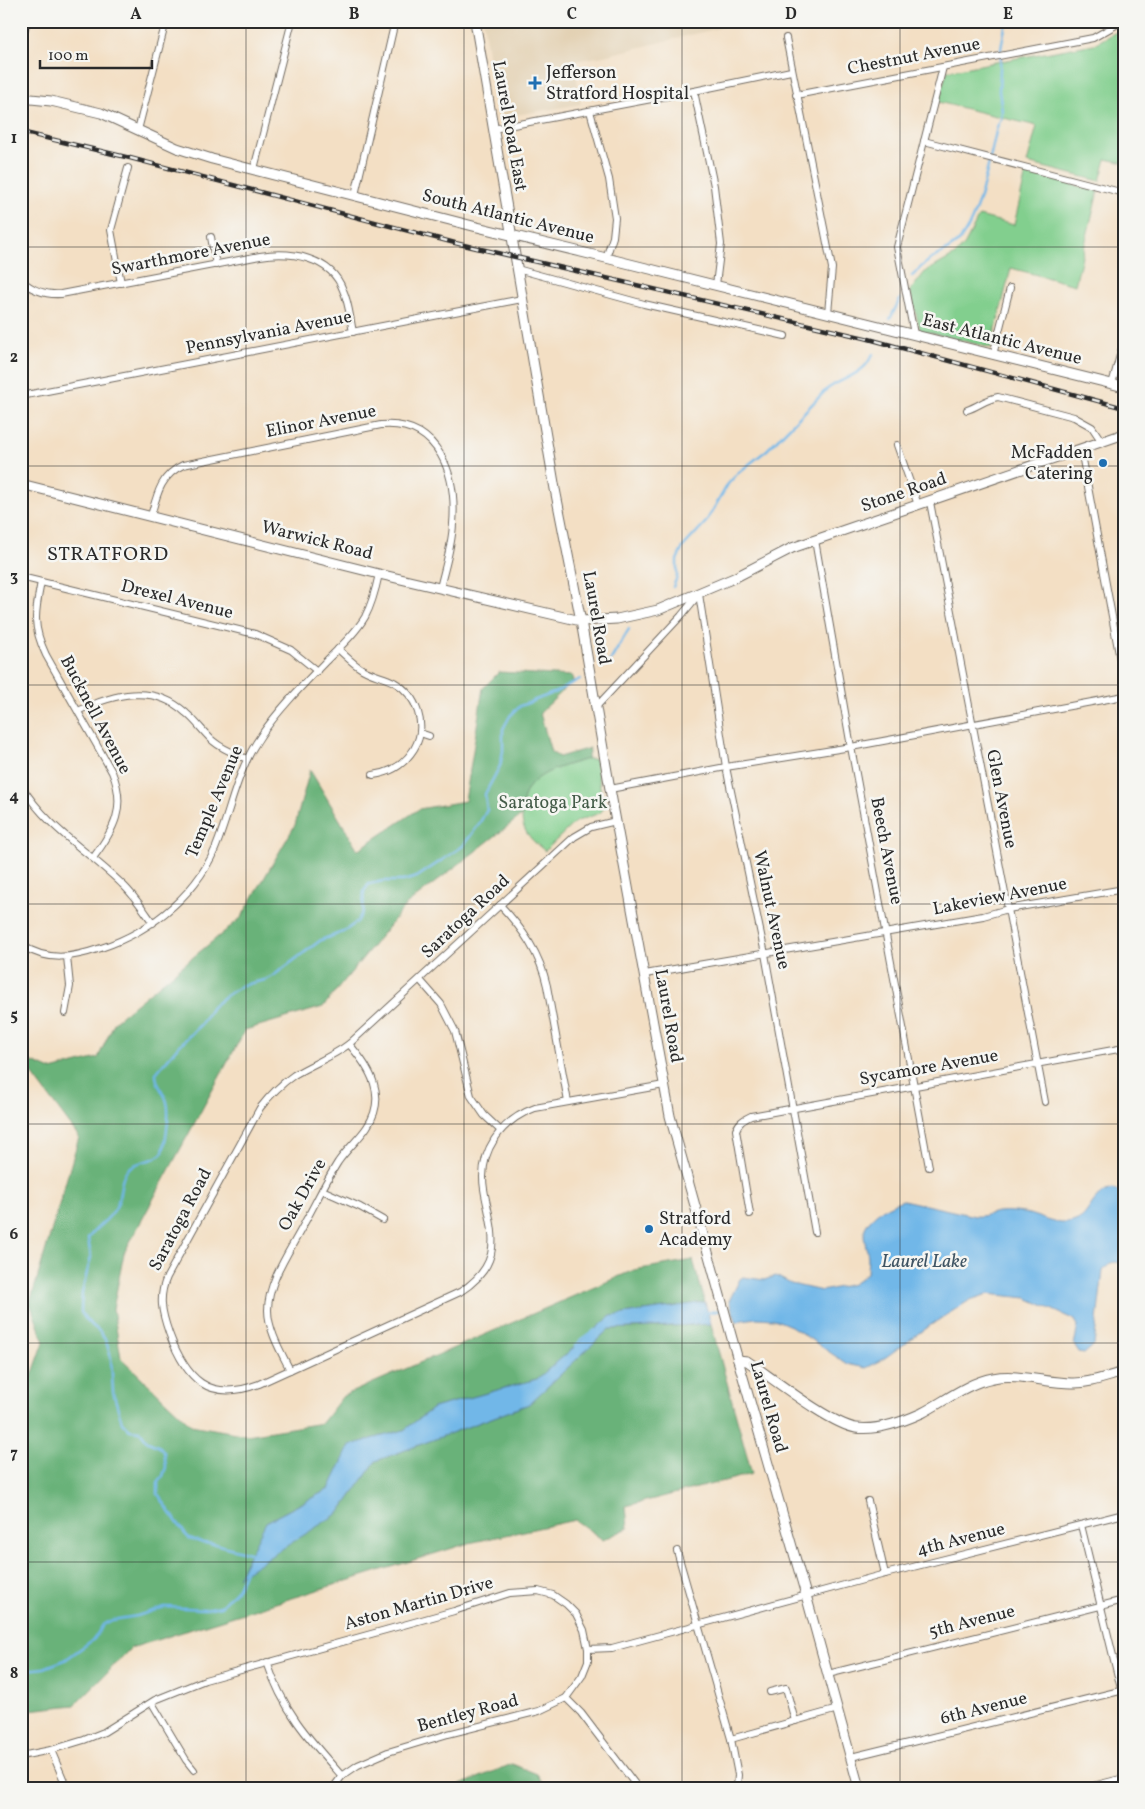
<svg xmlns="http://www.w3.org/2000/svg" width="1145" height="1809" font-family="Vollkorn,serif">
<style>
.built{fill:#e3d1b4}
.green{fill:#82cf8e;stroke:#567d5c}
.forest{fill:#69b279;stroke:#4a6e52}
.water{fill:#71b7e8;stroke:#4e718a}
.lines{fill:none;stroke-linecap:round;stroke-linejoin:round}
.stream{stroke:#71b7e8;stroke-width:2.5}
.minor-casing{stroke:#716a61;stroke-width:8}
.tertiary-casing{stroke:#716a61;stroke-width:11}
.secondary-casing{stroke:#716a61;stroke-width:11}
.minor{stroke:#fff;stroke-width:6}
.tertiary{stroke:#fff;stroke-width:9}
.secondary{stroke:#fff;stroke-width:9}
.rail-casing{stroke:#2b2b2b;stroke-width:4.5}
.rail{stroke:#f6f6f2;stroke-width:2.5;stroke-dasharray:8;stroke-linecap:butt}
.grid{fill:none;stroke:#2b2b2b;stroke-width:1;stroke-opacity:0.55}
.poi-dot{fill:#1f6fb2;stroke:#f6f6f2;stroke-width:2}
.labels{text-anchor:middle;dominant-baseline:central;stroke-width:5;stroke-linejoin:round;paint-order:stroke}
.street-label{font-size:18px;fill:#2b2b2b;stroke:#f6f6f2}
.poi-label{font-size:18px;fill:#2b2b2b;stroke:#f6f6f2;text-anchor:start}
.park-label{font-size:18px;fill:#455c49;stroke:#f6f6f2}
.water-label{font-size:19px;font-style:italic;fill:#405564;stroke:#f6f6f2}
.quarter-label{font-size:20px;letter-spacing:1px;fill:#2b2b2b;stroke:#f6f6f2}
.neatline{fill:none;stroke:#2b2b2b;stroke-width:2}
.grid-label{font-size:16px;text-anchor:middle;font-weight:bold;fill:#2b2b2b}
</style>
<rect width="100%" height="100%" fill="#f6f6f2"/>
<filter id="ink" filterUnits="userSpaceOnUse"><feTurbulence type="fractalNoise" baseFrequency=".02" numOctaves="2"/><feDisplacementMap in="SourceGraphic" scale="10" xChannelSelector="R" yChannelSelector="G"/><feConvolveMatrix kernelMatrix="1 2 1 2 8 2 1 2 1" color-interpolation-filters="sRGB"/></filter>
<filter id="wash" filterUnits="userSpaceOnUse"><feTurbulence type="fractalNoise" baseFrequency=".0096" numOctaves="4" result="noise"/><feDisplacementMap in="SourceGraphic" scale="20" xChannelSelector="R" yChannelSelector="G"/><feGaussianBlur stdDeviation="1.12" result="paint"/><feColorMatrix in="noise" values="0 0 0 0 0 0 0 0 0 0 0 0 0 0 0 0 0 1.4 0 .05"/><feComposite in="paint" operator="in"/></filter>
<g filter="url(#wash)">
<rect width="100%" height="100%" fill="#f3dfc4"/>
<path class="built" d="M483,21H748L604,56L574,61L581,104L498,118Z"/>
<g class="green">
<path d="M1120,30L1124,31V163L1106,159L1100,181L1027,163L1037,126L938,102L947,71L1094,44Z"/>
<path d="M1026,173L1098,191L1075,285L1011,268L991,348L920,330L910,291L925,272L955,255L965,244L979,216L1014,225Z"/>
<path d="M587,759H595L604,808L600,813L575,822L545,851C530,839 520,830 522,809C523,801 524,790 531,784C545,769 568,765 587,759Z"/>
</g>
<g class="forest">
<path d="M499,672L572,676L573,681L540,713L551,752L559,757L590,748L587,759C565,766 532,772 524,797C522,803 522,810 521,816L406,905L323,1007L245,1030L124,1253L113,1309L121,1358L191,1425L247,1435L322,1423L343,1396L634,1270L693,1260L705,1302L611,1316L537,1379L433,1408L404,1430L351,1445L329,1489L266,1522L340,1512L376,1461L529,1404L609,1329L711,1324L752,1474L626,1506L628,1528L603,1540L575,1520L469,1543L131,1648L75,1705L21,1711V1400L25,1395L44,1342L30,1303L79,1137L21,1059V1057L51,1070L98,1058L115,1021L241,918L295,825L310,770L358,850L419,809L465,801L483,688Z"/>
<path d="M512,1764L537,1774L546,1788H453Z"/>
</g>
<g class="water">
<path d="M1112,1189L1124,1193V1264L1116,1262L1110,1263L1103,1271L1094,1345L1084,1354L1079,1353L1074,1345L1078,1326L1075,1320L1027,1298L988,1294L970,1300L923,1330L882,1360L866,1368L847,1364L791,1326L774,1319L757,1318L742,1320L737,1323L729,1301L740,1279L743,1277L764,1280L776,1276L791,1284L822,1291L853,1284L867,1273C867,1267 868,1262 868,1257C867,1248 862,1237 865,1228C871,1214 890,1204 903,1200L975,1216C983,1217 990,1213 998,1212C1007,1211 1020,1212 1029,1214C1043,1218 1060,1227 1075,1221C1091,1216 1090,1194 1112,1189Z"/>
<path d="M705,1302L711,1324L609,1329L529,1404L376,1461L340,1512L238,1577L266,1522L329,1489L350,1445L404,1430L433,1408L537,1379L611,1316Z"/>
</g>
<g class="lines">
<g class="stream">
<path d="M912,276C917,272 921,266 926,263C936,255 948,251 958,242C979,220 990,157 997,127L1001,119L1002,111L999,91L1001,49L1006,21"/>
<path d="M890,319L900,299"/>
<path d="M673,587L677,577V560L683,547L706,522L728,484L738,473L767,450L826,390C838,380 853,378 864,367C868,364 870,358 873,354"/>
<path d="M602,667L609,663L629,629"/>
<path d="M706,1313L721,1310"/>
<path d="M575,1347L581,1340L595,1330"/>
<path d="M253,1554L215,1544L203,1543L189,1538L185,1534L158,1494V1482L163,1476L166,1467L164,1452L160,1447L148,1442L140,1431L130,1430L122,1422L113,1392L111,1358L106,1341L100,1332L87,1321L81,1312L82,1292L91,1257L88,1239C95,1227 110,1220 116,1207C122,1195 119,1178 128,1169C139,1159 154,1163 163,1152C166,1140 171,1111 166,1099C163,1091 155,1083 156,1073L176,1049L201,1024L212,1007L227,995L243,985L265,980L273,976L321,940L343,932L357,922L363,911L364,891L369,884L383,881H403L417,877L463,846L479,824L487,810L485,794L500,766L503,751V729L510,716L520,706L556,692L580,679"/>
<path d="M21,1667L26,1670L44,1668L65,1660L94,1639L103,1625L112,1620L137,1616L165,1607L205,1609L221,1606L238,1588L245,1571"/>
</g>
</g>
</g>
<g filter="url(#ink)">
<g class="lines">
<g class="minor-casing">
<g id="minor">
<path d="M786,38L832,268L828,313"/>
<path d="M21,43L27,21"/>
<path d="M694,91L714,186L721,244L716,285"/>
<path d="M796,95L1093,38L1123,21"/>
<path d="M590,111L609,179L615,218L613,237L606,258"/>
<path d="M493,129L694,91L791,71"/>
<path d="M138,130L166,21"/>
<path d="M924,141L1124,193"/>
<path d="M254,169L292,21"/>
<path d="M355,195L395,21"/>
<path d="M211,237L216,265"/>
<path d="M517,269L644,304L785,336"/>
<path d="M21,280C33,291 45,295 61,294L260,256C291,251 331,257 343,290C349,303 350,318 353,332"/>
<path d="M121,283L111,230L128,168"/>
<path d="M21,295L28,286"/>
<path d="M914,334L897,247L943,67"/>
<path d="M993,355L1010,288"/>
<path d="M1112,384L1124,341"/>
<path d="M21,396L522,299"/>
<path d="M967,410C979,406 986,399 998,397L1074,417L1092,427L1102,442"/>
<path d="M897,445L918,505"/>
<path d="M1081,449L1124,681"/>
<path d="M930,502L1045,1102"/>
<path d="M151,516C157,494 161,475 183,465L381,425C440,420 457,476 453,524C452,546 445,567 440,588"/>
<path d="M815,540L851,747L929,1167"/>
<path d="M21,577L255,634L291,650L317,671"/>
<path d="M41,582C35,612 32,626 46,655L112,772C127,807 114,830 93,858"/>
<path d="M699,594L726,767L765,954L815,1232"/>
<path d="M338,649C346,656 353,664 362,669C372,675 384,677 394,682C417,695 428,726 414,749C404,765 391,773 373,775"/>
<path d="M596,707L681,616L699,594"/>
<path d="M78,711C113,694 154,683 186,713C196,721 203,732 213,741C222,749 235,754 247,759"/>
<path d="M420,733L429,736"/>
<path d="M21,785C46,827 88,851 122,884C134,895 143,909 153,923"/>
<path d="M610,789L726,767L851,747L1124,696"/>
<path d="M616,821L591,827L574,837L349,1044C332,1057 312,1064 294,1075C281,1084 270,1095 260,1108L167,1277C158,1297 162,1313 169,1333C186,1379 208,1403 259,1384L460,1292C474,1283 487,1270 491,1254C496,1233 487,1209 484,1189C478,1152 501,1120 535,1108L664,1085"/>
<path d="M500,905C523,929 540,954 547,986L568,1102"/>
<path d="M21,945C48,962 72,958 101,948C153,931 201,891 219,839C233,801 238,768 262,734C280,708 303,685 325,662C339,648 355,634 365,617C372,604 376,588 379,574"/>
<path d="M645,974L983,916L1008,909L1124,889"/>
<path d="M420,980L441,1004L455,1031L471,1096L484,1115L500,1130"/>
<path d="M65,1013L70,986L67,957"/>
<path d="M322,1190L360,1207L383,1220"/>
<path d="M750,1214L736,1130C739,1122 743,1120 751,1116L1124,1048"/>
<path d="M290,1370C281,1352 268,1330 268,1310C268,1280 292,1248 305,1222C316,1202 326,1181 338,1162C347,1149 359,1139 367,1127C388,1096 370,1068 349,1044"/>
<path d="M868,1501L885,1574"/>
<path d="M1081,1525L1124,1701"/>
<path d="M677,1551L731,1739L738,1775L737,1786L735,1788"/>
<path d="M588,1649L612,1648L885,1574L1124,1514"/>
<path d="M267,1662C283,1711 309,1739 342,1776"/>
<path d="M828,1674L1124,1600"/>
<path d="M770,1692L786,1688L795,1721"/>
<path d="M566,1698L581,1713L638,1788"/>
<path d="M152,1703L186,1760L194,1770"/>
<path d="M731,1739L838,1709"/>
<path d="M51,1750L67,1788"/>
<path d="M21,1756L51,1750L84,1740L104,1732L155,1700L205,1680L454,1611L510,1593L538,1591L553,1595L566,1604L576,1614L584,1630L588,1649V1661L582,1676L566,1698L539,1711L448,1734L388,1752L358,1765L342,1776L333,1788"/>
<path d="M851,1757L1124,1690"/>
<path d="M1085,1788L1124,1778"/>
</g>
</g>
<g class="tertiary-casing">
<g id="tertiary">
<path d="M21,98L51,101L101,113L177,148L212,159L473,226L606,258L1124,387"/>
<path d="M21,484L379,574L581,621L617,619L658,610L734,578L792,548L1124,434"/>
<path d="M738,1360L747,1361C771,1377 830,1424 856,1428C878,1431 902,1422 922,1413C945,1401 967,1383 993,1378C1018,1373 1046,1383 1072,1383C1089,1384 1108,1376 1124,1372"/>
</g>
</g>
<g class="secondary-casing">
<path id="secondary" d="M475,21L555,489L581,621L610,789L670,1116L738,1360L806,1595L859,1788"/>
</g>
<use href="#minor" class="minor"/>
<use href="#tertiary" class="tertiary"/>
<use href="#secondary" class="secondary"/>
<g class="rail-casing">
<path id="rail" d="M21,132L130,158L455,243L865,338L1124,408"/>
</g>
<use href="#rail" class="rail"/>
</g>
</g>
<path class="grid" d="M246,21V1788M464,21V1788M682,21V1788M900,21V1788M21,247H1124M21,466H1124M21,685H1124M21,904H1124M21,1124H1124M21,1343H1124M21,1562H1124"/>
<g class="poi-dot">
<path d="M532.5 75.5h5v5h5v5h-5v5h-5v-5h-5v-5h5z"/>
<circle cx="1103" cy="463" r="5"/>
<circle cx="649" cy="1229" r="5"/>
</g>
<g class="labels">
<g class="street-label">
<text transform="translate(914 57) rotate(-11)">Chestnut Avenue</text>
<text transform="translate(509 126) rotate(80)">Laurel Road East</text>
<text transform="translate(508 217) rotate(14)">South Atlantic Avenue</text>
<text transform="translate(191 255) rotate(-11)">Swarthmore Avenue</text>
<text transform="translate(269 333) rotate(-11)">Pennsylvania Avenue</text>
<text transform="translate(1002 340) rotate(14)">East Atlantic Avenue</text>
<text transform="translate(321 422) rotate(-11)">Elinor Avenue</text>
<text transform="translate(904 493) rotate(-19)">Stone Road</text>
<text transform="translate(317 541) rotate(14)">Warwick Road</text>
<text transform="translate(177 600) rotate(14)">Drexel Avenue</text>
<text transform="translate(596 618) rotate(80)">Laurel Road</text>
<text transform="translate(95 715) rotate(62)">Bucknell Avenue</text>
<text transform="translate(1001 799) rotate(79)">Glen Avenue</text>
<text transform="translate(215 802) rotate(-67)">Temple Avenue</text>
<text transform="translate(886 851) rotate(79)">Beech Avenue</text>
<text transform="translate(1000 897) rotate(-11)">Lakeview Avenue</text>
<text transform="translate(771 910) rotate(78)">Walnut Avenue</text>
<text transform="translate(466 917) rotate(-43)">Saratoga Road</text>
<text transform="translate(668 1016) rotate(80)">Laurel Road</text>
<text transform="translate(929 1068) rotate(-10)">Sycamore Avenue</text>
<text transform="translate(303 1195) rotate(-61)">Oak Drive</text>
<text transform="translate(181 1220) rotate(-62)">Saratoga Road</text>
<text transform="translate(768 1407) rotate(74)">Laurel Road</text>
<text transform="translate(961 1540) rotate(-14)">4th Avenue</text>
<text transform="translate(419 1604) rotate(-16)">Aston Martin Drive</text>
<text transform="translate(972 1622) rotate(-14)">5th Avenue</text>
<text transform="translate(984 1709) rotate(-14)">6th Avenue</text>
<text transform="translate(468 1714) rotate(-15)">Bentley Road</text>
</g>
<g class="poi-label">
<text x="546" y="73">Jefferson<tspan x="546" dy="21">Stratford Hospital</tspan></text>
<text x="1093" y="453" text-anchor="end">McFadden<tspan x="1093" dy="21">Catering</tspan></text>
<text x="659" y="1219">Stratford<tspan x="659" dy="21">Academy</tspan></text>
</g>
<g class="park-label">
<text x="553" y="803">Saratoga Park</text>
</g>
<g class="water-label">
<text x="924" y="1262">Laurel Lake</text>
</g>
<g class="quarter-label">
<text x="108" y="555">STRATFORD</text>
</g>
</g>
<rect width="1145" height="1809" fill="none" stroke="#f6f6f2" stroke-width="55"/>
<path d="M40 60v8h112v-8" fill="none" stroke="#2b2b2b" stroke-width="2.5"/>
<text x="48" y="60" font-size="15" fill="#2b2b2b" stroke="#f6f6f2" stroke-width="4" paint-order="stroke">100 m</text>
<rect x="28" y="28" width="1090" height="1754" class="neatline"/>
<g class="grid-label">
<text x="136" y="19">A</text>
<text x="354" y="19">B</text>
<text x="572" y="19">C</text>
<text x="791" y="19">D</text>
<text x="1008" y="19">E</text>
<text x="14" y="143">1</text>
<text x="14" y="362">2</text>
<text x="14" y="581">3</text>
<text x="14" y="801">4</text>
<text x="14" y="1020">5</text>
<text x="14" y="1239">6</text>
<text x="14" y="1458">7</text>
<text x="14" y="1678">8</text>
</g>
</svg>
